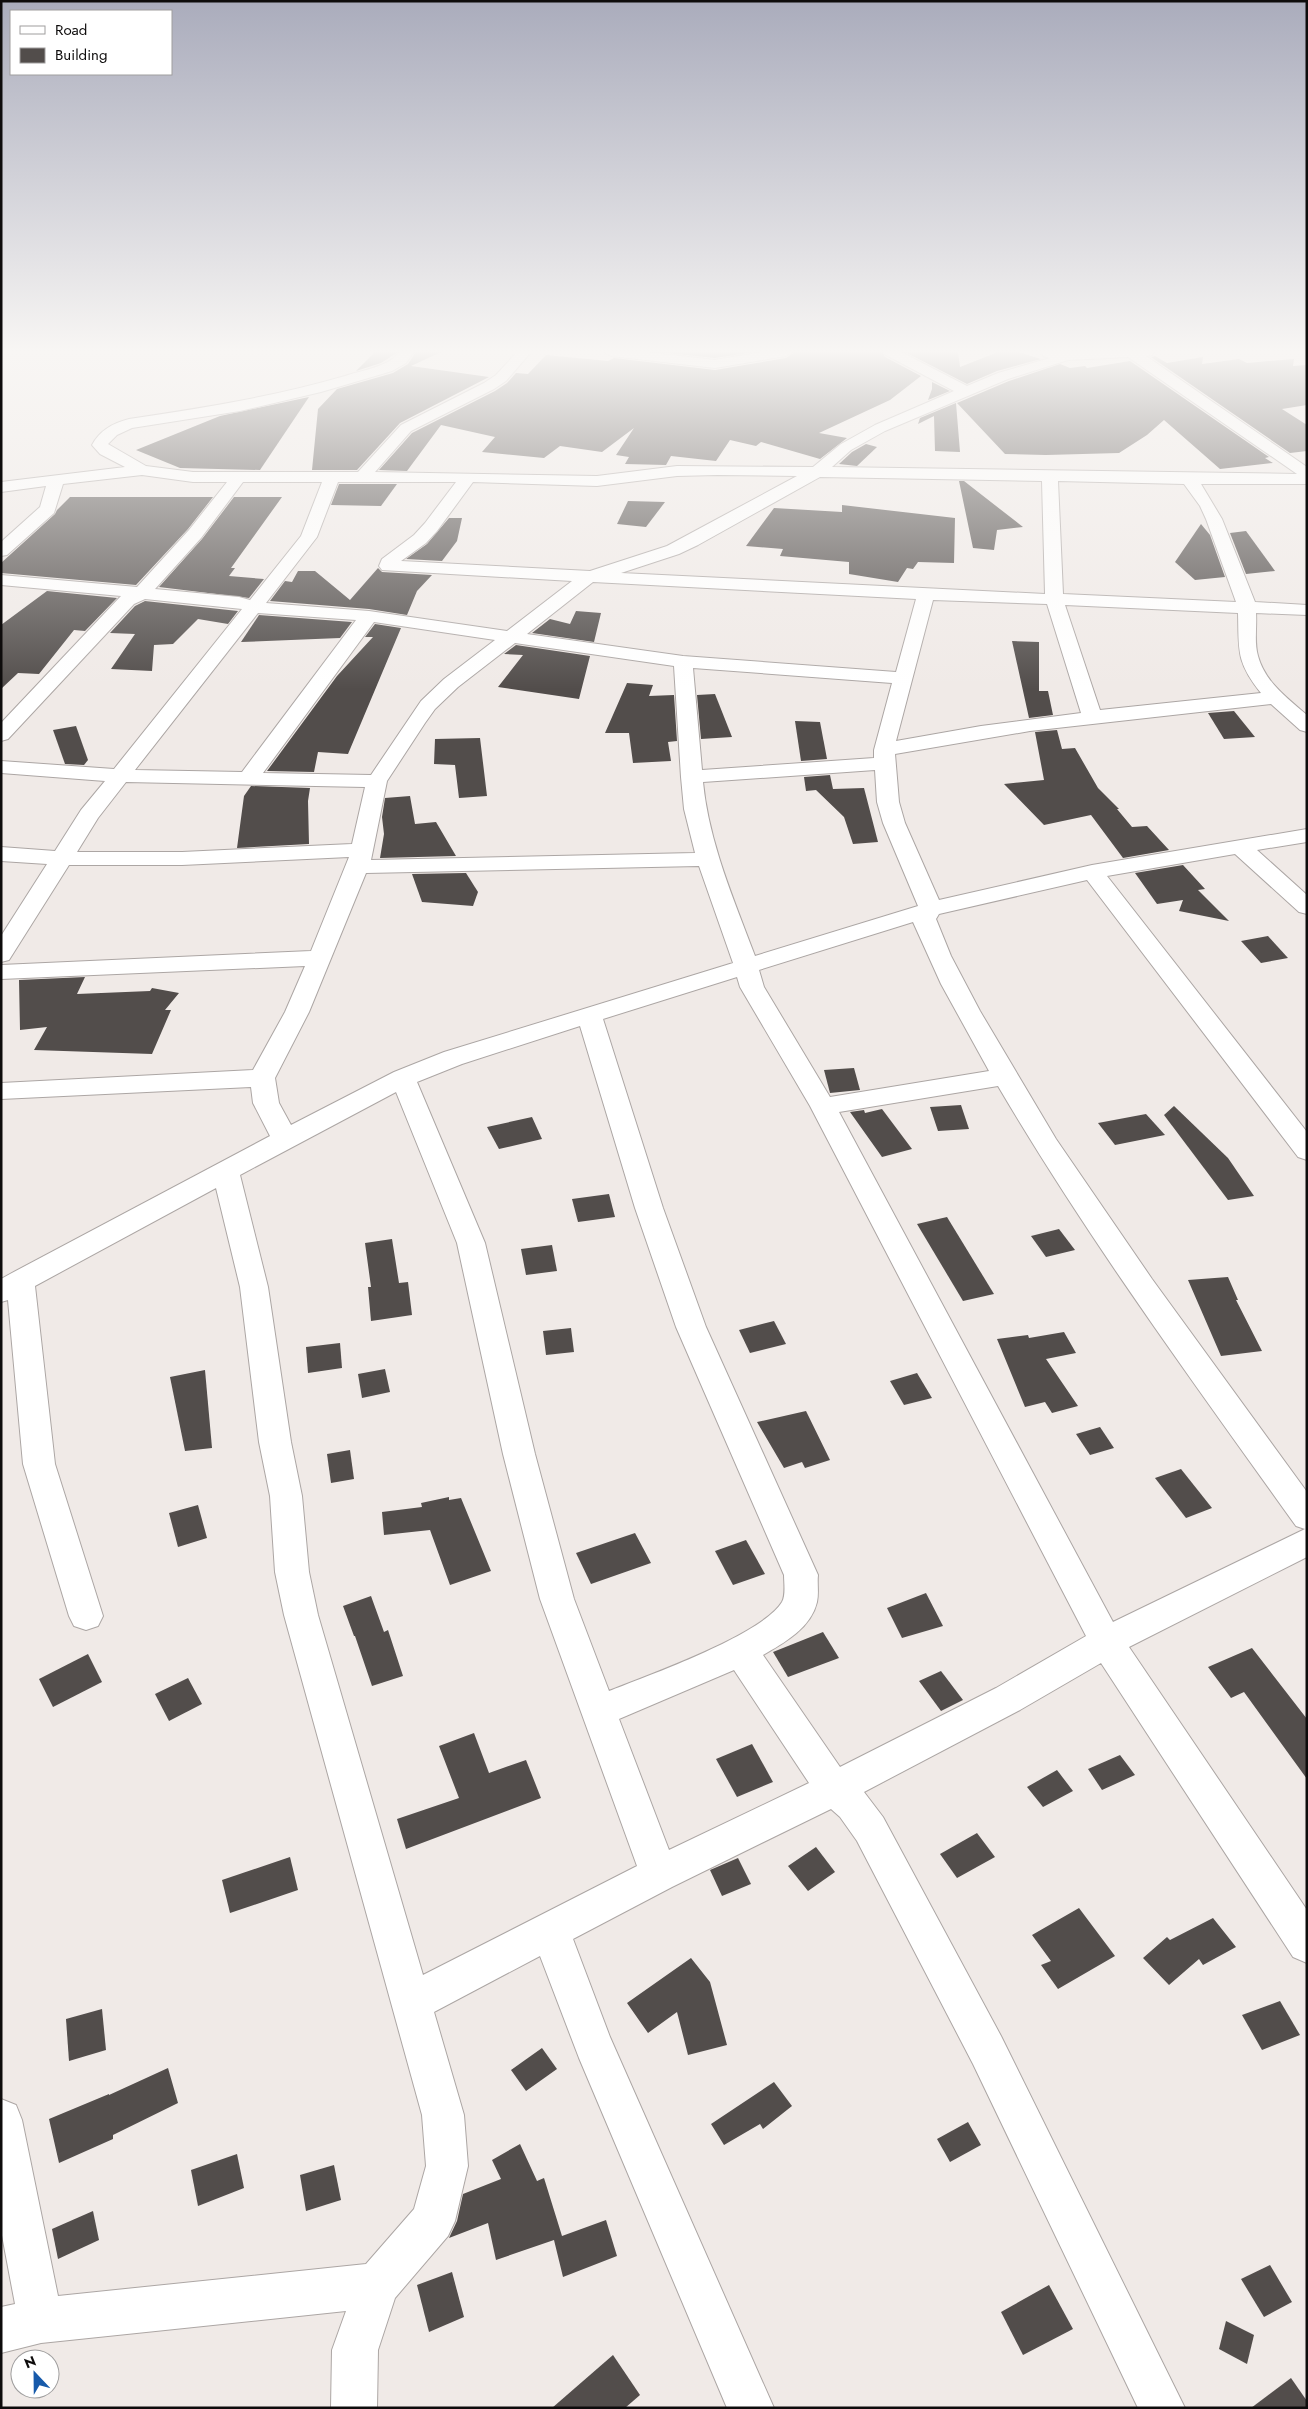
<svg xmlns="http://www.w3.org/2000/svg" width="1308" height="2409" font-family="Jost,sans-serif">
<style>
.building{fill:#524d4b}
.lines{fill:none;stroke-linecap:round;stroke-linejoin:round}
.minor-casing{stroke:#aca6a4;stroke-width:2}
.minor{fill:#fff;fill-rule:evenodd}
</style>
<rect width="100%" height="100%" fill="#f0eae7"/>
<g class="building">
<path d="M375,352H398L381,363L356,371Z"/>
<path d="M416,352H441L411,366L489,377L400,423L357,470H312L318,409L337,389L393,373L408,364Z"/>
<path d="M659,352H753L715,358Z"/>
<path d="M795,352H882L885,357L921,376L890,400L819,433L847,438L820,459L761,442L756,446L730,440L716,461L671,456L666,465L625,464L629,457L616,455L634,428L602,452L560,446L544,458L482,452L495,437L441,425L407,471L379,470L412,433L495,391L507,383L516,373L528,374L546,355L608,361L614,358L715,370L786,358Z"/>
<path d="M905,352H958L960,367L998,352H1018L1041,359L997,371L967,384Z"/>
<path d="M1155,356L1167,363L1203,357L1202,364L1239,359L1247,363L1294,359L1293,366L1307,365V405L1282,409L1307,425V451L1290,453L1151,357Z"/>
<path d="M1130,361L1269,457L1265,458L1273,463L1220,469L1164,420L1147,435L1119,453L1046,455L1005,454L957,403L1009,381L1060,364L1070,368L1085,366L1087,368Z"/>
<path d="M932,382L950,391L928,400L932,389Z"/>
<path d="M309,397L260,470L180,468L136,450L220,416Z"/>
<path d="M956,403L960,452L935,451L934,416L918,424L920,418Z"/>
<path d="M866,444L877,447L857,466L839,464L852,452Z"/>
<path d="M959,481H964L1023,527L997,530L994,550L973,548Z"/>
<path d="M339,484H397L381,506L331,505Z"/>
<path d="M70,497H213L188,529L136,585L1,573V563L55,514L57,510Z"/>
<path d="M234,497H282L231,568H235L229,576L264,579L249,598L159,587L202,539Z"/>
<path d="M628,501L665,502L646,527L617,524Z"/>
<path d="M842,505L955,518L954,563L918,562L913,569L907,568L898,582L849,574V562L780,556L783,549L746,546L774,508L842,512Z"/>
<path d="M449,518H462L457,541L442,561L406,559L427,544Z"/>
<path d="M1201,524L1210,535L1225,577L1195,580L1175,562Z"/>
<path d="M1246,531L1275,571L1246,574L1230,533Z"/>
<path d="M378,568L382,572L432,575L417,591L407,615L369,609L270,601L285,581L292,582L298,571H315L350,600Z"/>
<path d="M47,591L117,598L85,631L74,630L39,674L18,673L1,689V625Z"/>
<path d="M145,601L238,611L228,624L198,619L173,644L154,645L152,671L111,669L135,634L110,633L135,606Z"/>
<path d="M576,611L601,613L594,642L532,633L550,619L570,624Z"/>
<path d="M259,615L352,622L340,638L241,642Z"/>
<path d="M375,624L401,628L348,754L318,752L314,772L267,771L337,676L373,637H365Z"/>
<path d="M1012,641L1039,642V691H1048L1053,715L1029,718Z"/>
<path d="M516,645L590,656L579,699L498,687L523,655L504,654Z"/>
<path d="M627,683L653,685L649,696L674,695L677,741L668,742L671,761L633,763L629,733H605Z"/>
<path d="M715,694L732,737L701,739L697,695Z"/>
<path d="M1234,711L1255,737L1224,739L1208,713Z"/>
<path d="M795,721L820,722L827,759L801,761Z"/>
<path d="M76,726L88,760L84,765L65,764L53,730Z"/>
<path d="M1057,730L1062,749L1075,748L1098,788L1119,809H1117L1132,827L1147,826L1169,850L1123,858L1091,815L1044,825L1004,784L1044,780L1035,732Z"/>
<path d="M480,738L487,796L459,798L455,765L434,764L435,739Z"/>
<path d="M830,775L833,789L864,788L878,842L853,844L844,817L816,790L806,791L804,777Z"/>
<path d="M251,786L310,788L308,801L309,844L237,848L244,796Z"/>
<path d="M410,796L415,824L436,822L456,856L380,858L384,834L382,817L385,798Z"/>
<path d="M1183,865L1205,889L1198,890L1229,921L1179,911L1183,900L1157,904L1135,873Z"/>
<path d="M466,873L478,892L473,906L422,902L412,874Z"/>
<path d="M1268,936L1288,958L1261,963L1241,941Z"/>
<path d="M85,977L77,994L150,991L152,988L179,993L165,1010H171L152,1054L34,1050L47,1027L20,1030L19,980Z"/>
<path d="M854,1068L860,1090L830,1093L824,1070Z"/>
<path d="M961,1105L969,1129L938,1131L930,1107Z"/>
<path d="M1174,1106L1228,1158L1254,1196L1228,1200L1164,1115Z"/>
<path d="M882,1109L912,1149L882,1157L850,1112L864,1110L865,1113Z"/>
<path d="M1146,1114L1165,1135L1115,1145L1098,1123Z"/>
<path d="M532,1117L542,1139L499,1149L487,1127Z"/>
<path d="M609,1194L615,1217L578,1222L572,1199Z"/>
<path d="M947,1217L994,1294L963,1301L917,1224Z"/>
<path d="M1059,1229L1075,1250L1046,1257L1031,1236Z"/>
<path d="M392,1239L399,1283L408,1282L412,1315L371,1321L368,1287H371L365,1243Z"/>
<path d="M552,1245L557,1271L526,1275L521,1249Z"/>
<path d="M1228,1277L1238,1300H1236L1262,1351L1221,1356L1188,1280Z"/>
<path d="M774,1321L786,1344L750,1353L739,1330Z"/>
<path d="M571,1328L574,1352L546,1355L543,1331Z"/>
<path d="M1064,1332L1076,1353L1046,1359L1078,1406L1052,1413L1045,1402L1025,1407L997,1339L1028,1335L1029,1338Z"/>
<path d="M340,1343L342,1368L308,1373L306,1347Z"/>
<path d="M385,1369L390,1392L362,1398L358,1374Z"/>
<path d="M205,1370L212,1448L185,1451L170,1377Z"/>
<path d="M917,1373L932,1398L904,1405L890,1381Z"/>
<path d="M806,1411L830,1460L805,1468L802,1462L784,1468L757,1422Z"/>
<path d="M1100,1427L1114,1448L1090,1455L1076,1434Z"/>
<path d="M350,1450L354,1479L331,1483L327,1454Z"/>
<path d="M1181,1469L1212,1508L1186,1518L1155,1478Z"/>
<path d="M449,1497V1500L461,1498L491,1571L450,1585L430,1530L384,1535L382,1512L422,1507L421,1503Z"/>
<path d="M198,1505L207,1538L178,1547L169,1513Z"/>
<path d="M635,1533L651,1563L591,1584L576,1553Z"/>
<path d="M746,1540L765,1574L733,1585L715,1551Z"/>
<path d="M926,1593L943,1626L902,1638L887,1608Z"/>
<path d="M371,1596L384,1632L388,1630L403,1676L372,1686L355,1636H354L343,1606Z"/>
<path d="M823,1632L839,1658L788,1677L773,1652Z"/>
<path d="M1252,1648L1307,1719V1779L1244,1692L1231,1698L1208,1667Z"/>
<path d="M88,1654L102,1682L53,1707L39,1679Z"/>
<path d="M941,1671L963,1700L941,1711L919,1681Z"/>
<path d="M188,1678L202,1704L169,1721L155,1694Z"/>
<path d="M474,1733L489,1773L526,1760L541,1798L406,1849L397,1819L459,1798L439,1746Z"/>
<path d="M752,1744L773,1782L737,1797L716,1759Z"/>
<path d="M1120,1755L1135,1775L1102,1790L1088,1769Z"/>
<path d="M1057,1770L1073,1791L1043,1807L1027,1787Z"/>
<path d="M977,1833L995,1857L957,1878L940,1854Z"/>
<path d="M816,1847L835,1872L808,1891L788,1866Z"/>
<path d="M290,1857L298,1890L230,1913L222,1880Z"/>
<path d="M738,1858L751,1884L722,1896L710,1870Z"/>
<path d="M1079,1908L1115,1956L1058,1989L1041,1965L1051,1961L1032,1935Z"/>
<path d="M1213,1918L1236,1947L1203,1965L1199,1959L1169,1985L1143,1958L1167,1937L1170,1940Z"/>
<path d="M691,1958L710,1982L727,2045L688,2055L677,2012L648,2033L627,2003Z"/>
<path d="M1280,2001L1300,2035L1262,2050L1242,2015Z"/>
<path d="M102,2009L106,2050L69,2061L66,2019Z"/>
<path d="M542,2048L557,2069L526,2091L511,2070Z"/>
<path d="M168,2068L178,2103L113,2135V2139L59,2163L49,2119L109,2094V2095Z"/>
<path d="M774,2082L792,2106L763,2129L760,2124L724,2145L711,2124Z"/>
<path d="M968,2122L981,2145L950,2162L937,2139Z"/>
<path d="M520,2144L537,2181L544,2178L562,2236L606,2220L617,2256L563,2277L554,2240L496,2260L488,2223L449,2238L457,2221L463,2194L501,2179L492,2160Z"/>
<path d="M237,2154L244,2188L198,2206L191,2170Z"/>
<path d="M334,2165L341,2200L306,2211L300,2175Z"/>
<path d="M93,2211L99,2240L58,2259L52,2229Z"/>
<path d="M1270,2265L1292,2302L1264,2317L1241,2279Z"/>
<path d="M452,2272L464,2317L429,2332L417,2285Z"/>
<path d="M1049,2285L1073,2329L1023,2355L1001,2312Z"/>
<path d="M1226,2321L1254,2335L1247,2364L1219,2349Z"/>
<path d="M613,2355L640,2395L625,2408H552Z"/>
<path d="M1291,2378L1307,2401V2408H1251Z"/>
</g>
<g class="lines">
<g class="minor-casing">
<g id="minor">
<path d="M400,352H414L406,363L392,371L321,392L240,411L132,428L117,435L108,444L146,466L193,472H358L401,425L484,383L496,375L517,352H531L506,381L494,389L411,431L375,472L597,476L677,466L813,467L841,444L875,425L954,391L886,355L884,352H901L967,386L998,373L1050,358L1043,356L1042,352H1154L1152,355L1146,356L1307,467V484H1201L1222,519L1255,602L1307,605V615L1256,613C1257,627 1254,643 1258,656C1265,682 1288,699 1307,715V732L1300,730L1271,704L1030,731L895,754L899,802L905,823L939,900L1092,865L1307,829V842L1257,850L1307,895V914L1299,912L1235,854L1107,876L1307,1132V1160L1298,1157L1087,880L939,914L936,919L951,956L980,1011L1056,1139L1152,1279L1307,1492V1557L1129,1647L1307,1910V1963L1293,1957L1101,1663L1020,1710L864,1792L883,1817L1001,2036L1185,2408H1138L973,2064L857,1841L840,1817L831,1809L672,1887L573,1939L610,2037L774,2408H727L579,2058L540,1956L434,2012L464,2115L468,2166L455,2221L448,2236L395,2298L378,2350L377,2408H331L332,2350L346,2311L41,2343L1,2353V2307L15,2304L1,2230V2099L16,2105L22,2120L58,2296L366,2264L414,2209L426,2166L422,2115L284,1615L275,1572L270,1496L259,1442L240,1287L216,1188L35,1286L55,1464L103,1616L98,1626L86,1630L74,1626L69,1616L23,1464L8,1300L1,1302V1279L10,1274L270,1136L253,1103L251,1087L1,1099V1083L253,1070L285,1012L305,966L1,979V965L311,951L349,857L182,865H69L9,960L1,962V936L47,864L1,861V847L55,851L81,810L105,781L1,773V761L114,769L242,609L145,599L134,604L8,739L1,741V723L121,596L1,585V575L137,587L189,530L227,482H193L142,475L63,484L54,513L7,555L1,556V542L40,507L46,486L1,492V482L125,467L100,454L92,445C100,430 113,423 129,419C202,408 274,397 345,376C363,370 388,367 400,352ZM1128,357L1297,474L832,467L851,450L885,431L1008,379L1068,360ZM717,475L797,476L667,546L590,571L401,561L426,543L437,531L473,482L597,486L677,476ZM820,477L1042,481L1045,594L621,573L679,554L698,545ZM1058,481L1184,484L1200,506L1206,519L1236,602L1063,594ZM243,482H322L301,536L250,600L239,597L155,589L201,538ZM338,482H456L425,523L414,535L382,559L379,566L382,570L572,581L507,631L369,611L266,603L317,537ZM593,582L916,599L896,672L683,656L527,634ZM933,600L1047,604L1081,713L981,726L896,741ZM1065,605L1238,613C1239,651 1236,662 1261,693L1100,710ZM258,613L356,620L242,772L135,770ZM374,622L495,640L444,679L421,701L371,775L263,773ZM515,643L674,666L681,777L684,809L695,853L371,860L387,781L425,723L435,709L458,687ZM693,668L892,683L874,750V758L702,770ZM875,770L877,802L883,823L918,906L755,956C734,900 709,843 703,782ZM126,782L365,787L352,844L182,852H77L98,818ZM699,866L733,963L444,1052L394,1072L291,1125L279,1103L275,1078L309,1012L366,873ZM913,922L941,984L989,1071L830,1097L764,987L759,970ZM737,977L740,987L810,1106L1086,1636L996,1688L840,1767L763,1655C784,1643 811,1628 817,1602C819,1593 817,1584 818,1575L706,1327L663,1208L603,1019ZM580,1026L635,1208L676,1327L784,1575C784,1583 786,1595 782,1602C762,1635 647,1676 609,1691L574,1599L535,1454L485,1243L417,1082L462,1064ZM998,1086C1088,1239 1193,1382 1296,1526L1305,1529L1113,1622L839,1112ZM396,1092L457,1243L503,1454L540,1599L637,1866L423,1975L318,1615L309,1572L302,1496L291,1442L268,1287L240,1175ZM734,1670L809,1783L669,1850L619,1719Z"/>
<path d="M604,352H645L715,360L763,352H793L786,356L715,368L611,356Z"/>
</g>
</g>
<use href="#minor" class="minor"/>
</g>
<linearGradient id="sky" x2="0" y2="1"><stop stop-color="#aaacbc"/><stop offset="0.51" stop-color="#f8f6f4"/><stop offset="1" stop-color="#f8f6f4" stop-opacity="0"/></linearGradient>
<rect width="1308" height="689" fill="url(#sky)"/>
<rect width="1308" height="2409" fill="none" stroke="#0e0c0c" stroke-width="5"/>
<rect x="10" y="10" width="162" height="65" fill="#ffffff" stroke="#9f9e9e"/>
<rect x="20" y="26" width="25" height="8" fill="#ffffff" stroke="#9f9e9e"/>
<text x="55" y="35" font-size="15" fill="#0e0c0c">Road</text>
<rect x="20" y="48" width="25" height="15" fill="#524d4b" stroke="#9f9e9e"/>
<text x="55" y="60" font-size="15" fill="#0e0c0c">Building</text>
<g transform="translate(35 2374) rotate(338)"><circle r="24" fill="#ffffff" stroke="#9f9e9e"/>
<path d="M0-4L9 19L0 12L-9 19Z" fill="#175aaa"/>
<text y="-8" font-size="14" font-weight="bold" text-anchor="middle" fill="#0e0c0c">N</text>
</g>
</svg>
